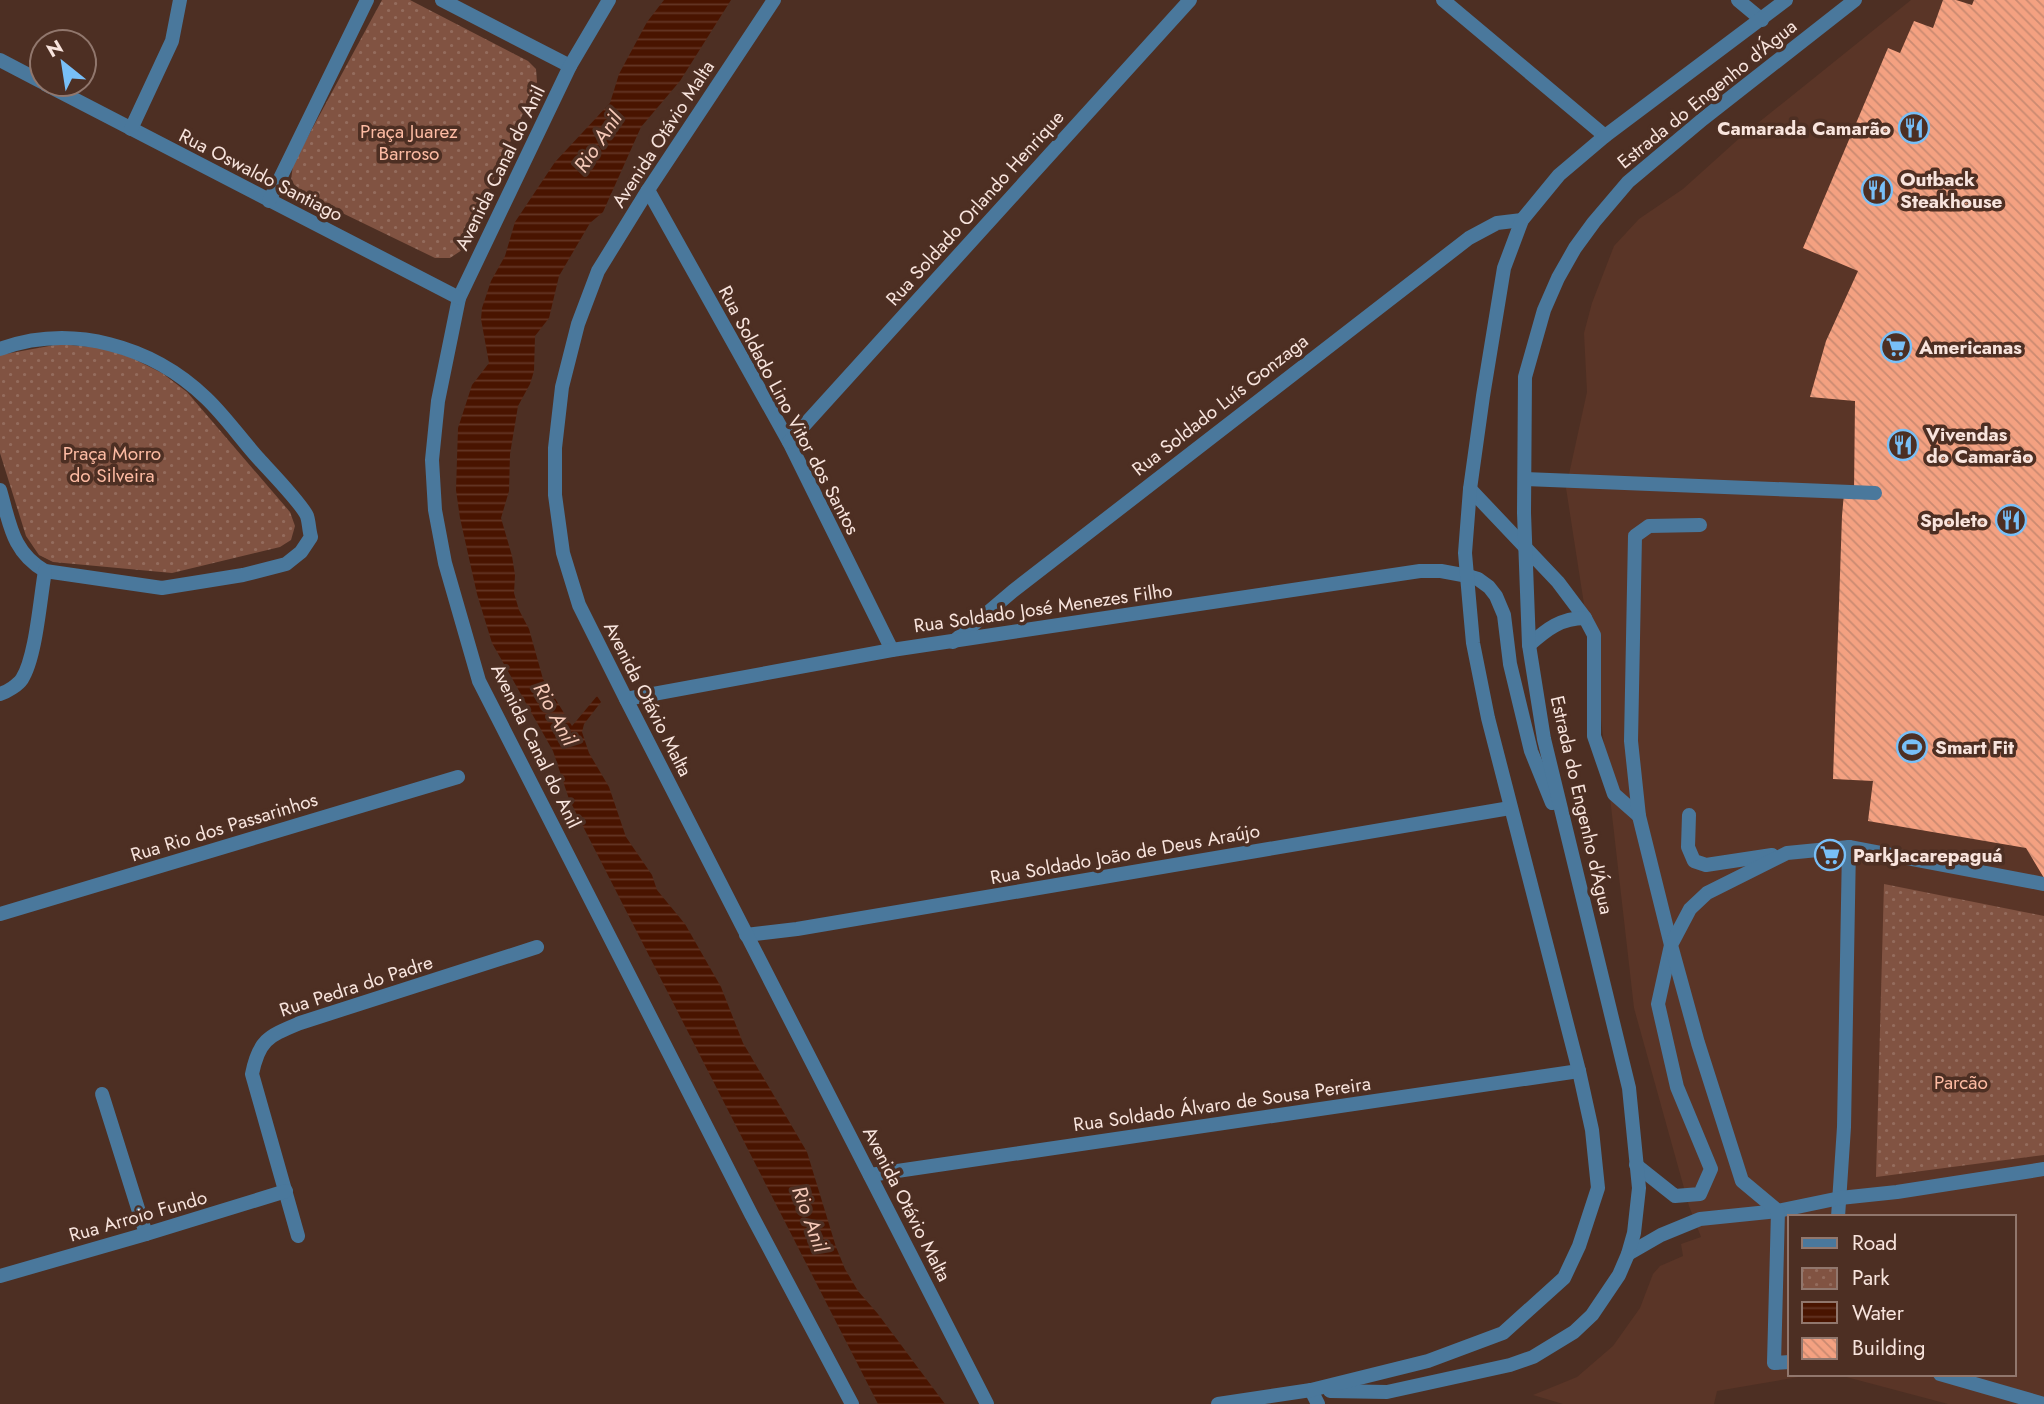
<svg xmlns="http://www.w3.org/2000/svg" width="2044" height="1404" font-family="Jost,sans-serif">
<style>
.built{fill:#5a3527}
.park{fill:url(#park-dots)}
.water{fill:url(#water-rules)}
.building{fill:url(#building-back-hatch)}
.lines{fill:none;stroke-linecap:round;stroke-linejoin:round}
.service{stroke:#4a789c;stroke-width:14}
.minor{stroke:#4a789c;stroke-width:14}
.tertiary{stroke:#4a789c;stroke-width:14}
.labels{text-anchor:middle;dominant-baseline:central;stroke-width:7;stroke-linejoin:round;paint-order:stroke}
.street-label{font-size:19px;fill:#f8e4dd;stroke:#4d2f23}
.poi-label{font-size:19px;font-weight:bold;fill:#f8e4dd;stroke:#4d2f23;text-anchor:start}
.park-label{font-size:19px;fill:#fdbba3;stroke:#4d2f23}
.water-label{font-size:21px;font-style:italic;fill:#f5c9b8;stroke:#4d2f23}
</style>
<defs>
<pattern id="park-dots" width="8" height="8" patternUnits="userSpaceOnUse" patternTransform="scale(1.75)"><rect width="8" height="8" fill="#815342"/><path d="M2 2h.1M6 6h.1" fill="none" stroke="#946c5d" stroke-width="1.8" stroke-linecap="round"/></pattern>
<pattern id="water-rules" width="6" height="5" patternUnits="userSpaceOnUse" patternTransform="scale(1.75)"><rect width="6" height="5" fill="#491400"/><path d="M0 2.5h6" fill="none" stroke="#643625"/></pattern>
<pattern id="building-back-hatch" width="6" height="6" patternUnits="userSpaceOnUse" patternTransform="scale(1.75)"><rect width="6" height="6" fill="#f4a181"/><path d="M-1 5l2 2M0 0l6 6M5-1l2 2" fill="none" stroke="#ca8a71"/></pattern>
</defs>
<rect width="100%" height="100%" fill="#4d2f23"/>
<path class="built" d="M1911,0H2044V1404H1948L1835,1374H2014V1217H1790V1374H1816L1717,1391L1714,1404H1563L1533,1395L1577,1377L1613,1346L1640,1308L1653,1274L1660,1266L1683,1256L1681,1244L1701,1237L1689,1206L1634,1008L1599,701L1566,488L1587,392L1584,333L1592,303L1614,246L1639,219L1683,189L1743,135Z"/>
<g class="park">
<path d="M382,0H410L528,61L536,69L537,82L462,250L450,258H435L303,194L291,181L293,164Z"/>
<path d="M60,344L102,348L130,357L162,373L187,392L290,512L295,526L291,540L280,547L172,573L53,562L39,555L26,536L0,453V355Z"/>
<path d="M1884,884L2044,916V1155L1876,1177Z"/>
</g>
<path class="water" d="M664,0H731L680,81L641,127L603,212L590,223L559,276L549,318L535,336L534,371L530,384L518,406L510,454L509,491L501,518L512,556L515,575L514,593L519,610L529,629L543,679L572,726L597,696L601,702L584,724L582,732L589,753L609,787L626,837L652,875L657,890L685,924L721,987L743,1043L807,1152L836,1247L845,1269L858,1291L878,1314L945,1404H878L569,799L553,751L492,643L477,594L460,518L456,490L458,428L472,385L489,363L481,319L482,308L491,281L505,256L515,222L555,162L610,103L619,74L647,22Z"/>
<path class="building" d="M1943,0H1956L1972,5L1974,0H2044V878L2026,848L1868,821L1873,781L1833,779L1842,516L1844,493L1854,492L1855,401L1810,397L1826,341L1858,271L1803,248L1888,48L1900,53L1914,21L1933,28Z"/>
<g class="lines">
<g class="service">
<path d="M1525,479L1875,493"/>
<path d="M1470,489L1558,582L1585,618L1594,635V736L1614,794L1639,816"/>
<path d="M1529,645C1547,629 1561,618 1585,618"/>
<path d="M1689,815L1688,847L1694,861L1706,865L1772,855"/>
<path d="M1636,1165L1675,1196L1700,1194L1711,1169L1677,1087L1658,1004L1671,945L1639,816L1631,741L1635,536L1649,526L1700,525"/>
<path d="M1838,1217L1844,1127L1849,847"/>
<path d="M1628,1254L1661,1235L1700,1219L1778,1211L1840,1198L1897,1192L2044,1169"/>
<path d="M1790,1362L1774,1363L1778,1211L1742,1181L1698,1043L1671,945L1690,909L1707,893L1787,853L1849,847L2044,884"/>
<path d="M1940,1374L2044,1404"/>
</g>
<g class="minor">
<path d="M442,0L570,66"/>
<path d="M609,0L570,66L459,298L438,401L432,460L435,510L445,563L479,681L751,1214L852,1404"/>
<path d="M1443,0L1605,136"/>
<path d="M1738,0L1762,20"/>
<path d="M0,60L42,82"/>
<path d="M45,84L459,298"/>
<path d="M131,129L172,41L180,0"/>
<path d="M648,190L789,442L892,650"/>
<path d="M269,201L367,0"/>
<path d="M0,349C72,323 152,346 206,398C225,416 241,439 259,459C269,470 302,504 307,516C309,522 309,530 311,537L301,552L286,564L243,575L162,588L45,571C12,552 10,524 0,490"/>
<path d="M789,442L1190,0"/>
<path d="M953,642L1013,591L1469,238L1497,223L1522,220"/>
<path d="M0,694C7,692 18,685 22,679C36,657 40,599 45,571"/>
<path d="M626,699L892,650L1420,571H1441L1468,576"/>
<path d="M0,914L458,777"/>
<path d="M746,935L797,929L1510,808"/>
<path d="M102,1094L146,1234"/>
<path d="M870,1175L1579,1071"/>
<path d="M298,1236L252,1074C259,1039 269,1036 300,1023L537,947"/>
<path d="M0,1276L146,1234L286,1191"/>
<path d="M1311,1390L1318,1404"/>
</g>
<g class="tertiary">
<path d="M774,0L648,190L598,271L578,324L562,387L555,448V495L563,553L579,605L626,699L987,1404"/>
<path d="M1468,576L1478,579L1489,587L1496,596L1504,615L1510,664L1531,751L1552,803"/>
<path d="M1330,1391L1387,1392L1510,1365L1533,1357L1574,1332L1592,1315L1619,1275L1628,1254L1634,1233L1639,1188L1629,1088L1544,739L1529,645L1524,513L1525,377L1544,310L1558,278L1575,248L1594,222L1628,182L1703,119L1855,0"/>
<path d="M1218,1404L1311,1390L1428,1361L1503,1333L1564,1278L1579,1246L1598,1188L1592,1130L1579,1071L1488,718L1473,643L1470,610L1465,553L1470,489L1483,396L1504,268L1522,220L1559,175L1605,136L1786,0"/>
</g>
</g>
<defs>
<g id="restaurant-ring" transform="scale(1.575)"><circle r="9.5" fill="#4d2f23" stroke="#78bff7" stroke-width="1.5"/><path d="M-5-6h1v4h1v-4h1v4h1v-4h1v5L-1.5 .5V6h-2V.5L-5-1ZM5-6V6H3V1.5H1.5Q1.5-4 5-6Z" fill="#78bff7"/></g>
<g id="supermarket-ring" transform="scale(1.575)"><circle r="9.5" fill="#4d2f23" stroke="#78bff7" stroke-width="1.5"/><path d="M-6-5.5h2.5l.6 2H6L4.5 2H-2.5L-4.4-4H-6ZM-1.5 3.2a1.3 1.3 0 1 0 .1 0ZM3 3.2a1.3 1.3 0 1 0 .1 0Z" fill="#78bff7"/></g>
<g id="stadium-ring" transform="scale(1.575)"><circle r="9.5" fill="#4d2f23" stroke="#78bff7" stroke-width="1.5"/><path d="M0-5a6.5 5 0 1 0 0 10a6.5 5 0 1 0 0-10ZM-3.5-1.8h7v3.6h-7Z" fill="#78bff7"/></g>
</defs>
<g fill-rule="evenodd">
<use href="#restaurant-ring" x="1914" y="128"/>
<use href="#restaurant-ring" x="1877" y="190"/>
<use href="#supermarket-ring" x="1896" y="347"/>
<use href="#restaurant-ring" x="1903" y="445"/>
<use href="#restaurant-ring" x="2011" y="520"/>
<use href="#stadium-ring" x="1912" y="747"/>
<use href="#supermarket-ring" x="1830" y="855"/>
</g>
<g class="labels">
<g class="street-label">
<text transform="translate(1707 94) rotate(-39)">Estrada do Engenho d'Água</text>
<text transform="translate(663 134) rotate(-57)">Avenida Otávio Malta</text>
<text transform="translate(500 168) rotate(-64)">Avenida Canal do Anil</text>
<text transform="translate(261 175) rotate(27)">Rua Oswaldo Santiago</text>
<text transform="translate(975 208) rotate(-48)">Rua Soldado Orlando Henrique</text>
<text transform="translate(1220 405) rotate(-38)">Rua Soldado Luís Gonzaga</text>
<text transform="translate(789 410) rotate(62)">Rua Soldado Lino Vitor dos Santos</text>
<text transform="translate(1043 608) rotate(-8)">Rua Soldado José Menezes Filho</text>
<text transform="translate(648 699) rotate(63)">Avenida Otávio Malta</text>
<text transform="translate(536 746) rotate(64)">Avenida Canal do Anil</text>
<text transform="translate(1582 805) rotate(77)">Estrada do Engenho d'Água</text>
<text transform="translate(224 827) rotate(-17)">Rua Rio dos Passarinhos</text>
<text transform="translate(1125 854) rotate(-10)">Rua Soldado João de Deus Araújo</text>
<text transform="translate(356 986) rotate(-18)">Rua Pedra do Padre</text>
<text transform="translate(1222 1104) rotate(-8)">Rua Soldado Álvaro de Sousa Pereira</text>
<text transform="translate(907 1204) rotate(63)">Avenida Otávio Malta</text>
<text transform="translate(138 1216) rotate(-16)">Rua Arroio Fundo</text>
</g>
<g class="poi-label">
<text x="1891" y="128" text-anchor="end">Camarada Camarão</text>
<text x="1900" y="179">Outback<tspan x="1900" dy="22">Steakhouse</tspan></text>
<text x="1919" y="347">Americanas</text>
<text x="1926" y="434">Vivendas<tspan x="1926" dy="22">do Camarão</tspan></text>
<text x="1988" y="520" text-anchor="end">Spoleto</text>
<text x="1935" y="747">Smart Fit</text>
<text x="1853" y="855">ParkJacarepaguá</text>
</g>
<g class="park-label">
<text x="409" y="131">Praça Juarez<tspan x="409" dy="22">Barroso</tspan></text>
<text x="112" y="453">Praça Morro<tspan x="112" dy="22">do Silveira</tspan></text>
<text x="1961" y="1082">Parcão</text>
</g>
<g class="water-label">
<text transform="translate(598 142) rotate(-56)">Rio Anil</text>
<text transform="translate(555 714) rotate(62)">Rio Anil</text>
<text transform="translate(810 1219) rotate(70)">Rio Anil</text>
</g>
</g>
<rect x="1788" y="1215" width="228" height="161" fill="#4d2f23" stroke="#91776d" stroke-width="2"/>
<rect x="1802" y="1238" width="35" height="10" fill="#4a789c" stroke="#91776d" stroke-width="2"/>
<text x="1852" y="1250" font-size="21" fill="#f8e4dd">Road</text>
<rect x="1802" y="1268" width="35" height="21" fill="url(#park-dots)" stroke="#91776d" stroke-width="2"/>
<text x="1852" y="1285" font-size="21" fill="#f8e4dd">Park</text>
<rect x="1802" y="1302" width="35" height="21" fill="url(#water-rules)" stroke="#91776d" stroke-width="2"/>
<text x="1852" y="1320" font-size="21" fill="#f8e4dd">Water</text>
<rect x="1802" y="1338" width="35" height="21" fill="url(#building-back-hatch)" stroke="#91776d" stroke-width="2"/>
<text x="1852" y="1355" font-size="21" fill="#f8e4dd">Building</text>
<g transform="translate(63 63) rotate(330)"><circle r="33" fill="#4d2f23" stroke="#91776d" stroke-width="2"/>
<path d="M0-5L12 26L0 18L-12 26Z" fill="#78bff7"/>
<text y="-10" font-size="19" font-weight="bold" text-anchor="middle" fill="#f8e4dd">N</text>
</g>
</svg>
